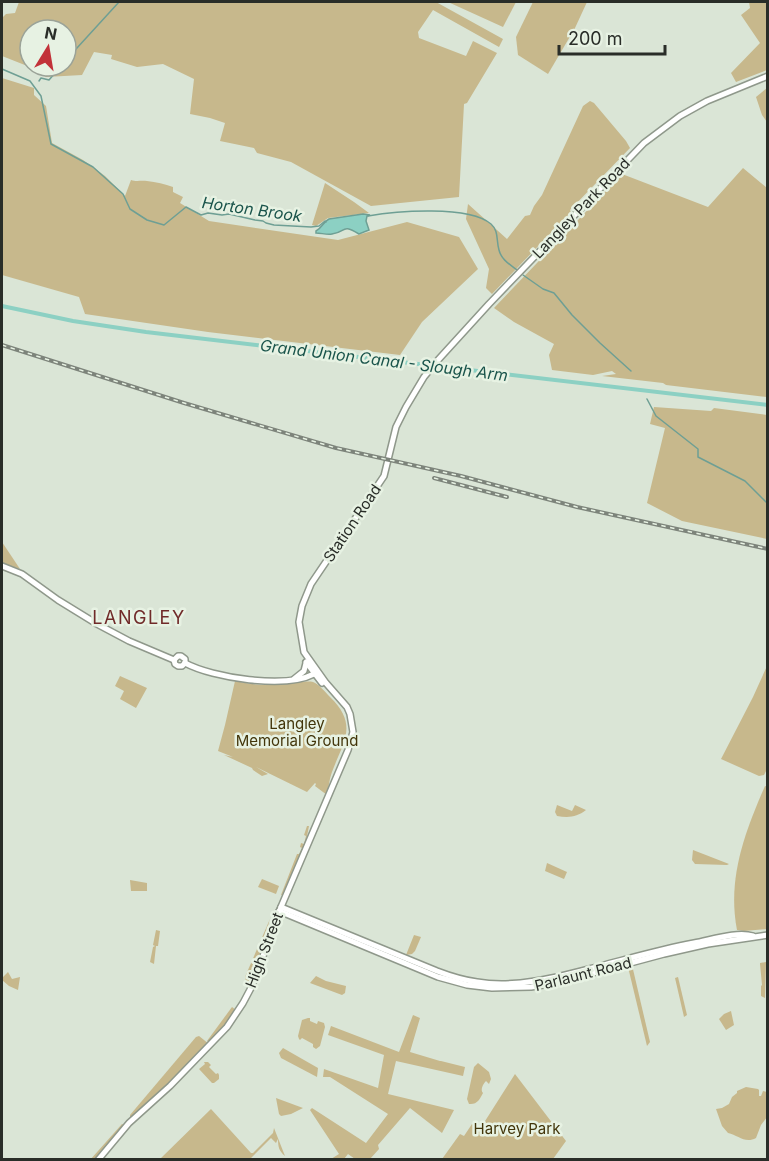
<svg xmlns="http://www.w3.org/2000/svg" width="769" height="1161" font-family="Inter,sans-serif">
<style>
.green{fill:#c7b88c;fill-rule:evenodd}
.water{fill:#8cd0c3;stroke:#6e9f94;stroke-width:1.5}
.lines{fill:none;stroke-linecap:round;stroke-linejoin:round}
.stream{stroke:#6e9f94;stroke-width:1.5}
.canal{stroke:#8cd0c3;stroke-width:4}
.secondary-casing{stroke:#8f988b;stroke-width:8}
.secondary{stroke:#fff;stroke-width:5}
.rail-casing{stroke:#7d847b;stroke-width:4}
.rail{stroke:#e7f2e3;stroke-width:1.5;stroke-dasharray:4.5;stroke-linecap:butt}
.labels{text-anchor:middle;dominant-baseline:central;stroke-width:5;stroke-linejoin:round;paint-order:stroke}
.street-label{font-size:15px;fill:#292d28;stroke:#e7f2e3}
.park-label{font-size:15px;fill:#42350a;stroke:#e7f2e3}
.water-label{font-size:16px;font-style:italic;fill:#1a544b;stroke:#e7f2e3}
.quarter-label{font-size:18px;letter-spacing:1.5px;fill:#702a29;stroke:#e7f2e3}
</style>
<rect width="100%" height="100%" fill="#dae5d6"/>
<g class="green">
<path d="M19,2H436L503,39L499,47L433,10L418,32L419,38L466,56L473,41L497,53L467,103L464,104L459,197L371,206L291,162L257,153L254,148L220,141L225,123L210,118L190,114L194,79L163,64L137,67L111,59L112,55L94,52L82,75L46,77L40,71L2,56V18L6,14L15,13ZM30,30H66V66H30Z"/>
<path d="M448,2H516L503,27Z"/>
<path d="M533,2H587L575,28L548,74L518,55L516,37Z"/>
<path d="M749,2H767V70L736,82L731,73L760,43L741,15L750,8Z"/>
<path d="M2,78L34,88V95L46,106L52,143L83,160L105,176L125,196L131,180C137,182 141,180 147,181C156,182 165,184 173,187V192L183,197L180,203L209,221L338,240L407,222L459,237L478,269L422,322L400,355L208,332L85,314L79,297L2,275Z"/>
<path d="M767,88V122L762,115L756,97Z"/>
<path d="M590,101L594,103L626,141L630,148L570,210L571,212L492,294L486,288L489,269L466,219L468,204L507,239L525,216L530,215L534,206L542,195L583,106Z"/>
<path d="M743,168L767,188V397L666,385L663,383L602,376L616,374L612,371L593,375L552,370L549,355L554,344L514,322L494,308L622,174L708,207Z"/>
<path d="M325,183L354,202L369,213L328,218L316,226L312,225Z"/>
<path d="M654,407L711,411L714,408L767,415V539L682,521L647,503L665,428L650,424Z"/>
<path d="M2,542L20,569L2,563Z"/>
<path d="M767,666V769L764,775L759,776L721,759L753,697Z"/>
<path d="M120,676L147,688L136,708L120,699L124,691L115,686Z"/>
<path d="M235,681C245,683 256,685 267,685C276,685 306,680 313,682C319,684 325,692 330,697C359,725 343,742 332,772C329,780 329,787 327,795L315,786L316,784L315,783L307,792L256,767L268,774L262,776L253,770L252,768L224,755L233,757L218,751L225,725Z"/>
<path d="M765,786L768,787L767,929L744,931L737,930C727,878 745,832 765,786Z"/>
<path d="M557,805L572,811L575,805L586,810C577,817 569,818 557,816L555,812Z"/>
<path d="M307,826H309L304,851L282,895H281L297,854H299L302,848L300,847L301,843L304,844L306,836L304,835Z"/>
<path d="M693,850L729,864L727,865L695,864L692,860Z"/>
<path d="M547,863L567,872L564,879L545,871Z"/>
<path d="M262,879L279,886L276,894L258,887Z"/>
<path d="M130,880L147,883V891H131Z"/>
<path d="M270,919L252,980L249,982L246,981L245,977Z"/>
<path d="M156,930L160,931L158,946H156L154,964L150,962L153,947L155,946L153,945Z"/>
<path d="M414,935L421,937L415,951L412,954L406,955Z"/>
<path d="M766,962V963L765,998L761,996V986L762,985L760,964V963Z"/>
<path d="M632,965L650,1042L647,1046L628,967Z"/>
<path d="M8,972L12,979L20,977L18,990L9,986L2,980V978Z"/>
<path d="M316,976L326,981L346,986L345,993L342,995L310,983Z"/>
<path d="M678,977L687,1015L684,1017L675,978Z"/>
<path d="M232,1007L236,1010L210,1043L207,1041Z"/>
<path d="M731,1011L734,1025L726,1030L719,1019L724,1014Z"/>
<path d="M413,1015L420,1018L410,1052L440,1061H441L465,1067L463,1076L396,1061L388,1094L454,1110L442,1133L410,1108L378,1145L379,1149L370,1159H355L348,1154L344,1159H331L339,1154L310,1110L312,1108L366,1143L388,1114L330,1077H323L324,1069L378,1088L384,1055L328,1035L331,1026L399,1052Z"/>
<path d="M308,1018H310V1021L317,1024L318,1021L324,1023L325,1027L320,1046L316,1049L313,1047V1044L302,1038L300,1040L299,1039L298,1036L302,1020Z"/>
<path d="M199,1036L209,1044L180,1073L130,1119V1115L196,1037Z"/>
<path d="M283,1048L318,1068L317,1077L281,1058L279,1053Z"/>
<path d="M204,1062H208L211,1065L209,1067L216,1074L218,1073L219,1075V1079L214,1083H212L199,1069L205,1064Z"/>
<path d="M478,1063L489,1072L491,1079L489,1084L486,1081C483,1084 480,1090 483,1093C480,1099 477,1105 469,1104L467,1099L474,1067Z"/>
<path d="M515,1074L566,1141L553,1159H442L460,1134L464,1136L472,1124L480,1129Z"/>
<path d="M746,1087L758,1089L759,1090V1096H761L763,1091L767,1092V1117L761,1125L756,1138C745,1144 738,1135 728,1133L722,1126L716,1109L722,1108L729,1104L732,1097L737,1093V1091Z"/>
<path d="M276,1098L303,1108L291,1114L281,1116L279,1114Z"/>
<path d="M211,1109L251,1153H253L273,1133L274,1128L285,1156C279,1151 278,1147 278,1139L276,1143L271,1138L250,1159H160Z"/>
<path d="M122,1124L124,1125L96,1159L90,1160Z"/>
</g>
<path class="water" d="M363,214L370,215L367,216L366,221L369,230L359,234C341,223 347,232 332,234C327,235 321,233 316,233V231C322,228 323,222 329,219Z"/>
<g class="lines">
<g class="stream">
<path d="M66,60L119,2"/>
<path d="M2,69L30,81L41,96L51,144L93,167L123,194L130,209L147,220L164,225L186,207L201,215L208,213L222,215L229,214L255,220L263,221L266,223L274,225L311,227L319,226L325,221L326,222"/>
<path d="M39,81L41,78L49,80L61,66"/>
<path d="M368,216C396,211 469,205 491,224C499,231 496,240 499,250C501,259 509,264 517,270"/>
<path d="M523,275L543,289L554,293L572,315L600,343L631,371"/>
<path d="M647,399L656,416L698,449V457L745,481L768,504"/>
</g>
<path class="canal" d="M2,306L73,321L146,332L768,405"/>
<g class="secondary-casing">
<g id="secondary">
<path d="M2,566L22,574L58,600L97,624L129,641L174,660"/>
<path d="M174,660L178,656H181L185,659V663"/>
<path d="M174,660L175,664L178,666H182L185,663"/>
<path d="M306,662L322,683"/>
<path d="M185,663C213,678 285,689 314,674L315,669"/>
<path d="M294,679L304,671L306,663"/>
<path d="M281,907L437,971C450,976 463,980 477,982C518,989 561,976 600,966C631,958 662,949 694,943C711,940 737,931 753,936"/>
<path d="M279,911L438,977L467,985L492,988L531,987L556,983L664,954L708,944L768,935"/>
<path d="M98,1160L129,1123L170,1086L227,1027L243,1003L252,986L281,907L348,750L353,732L350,714L347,707L326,683L304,652L299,622L302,606L311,584L384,476L396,427L406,407L424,377L438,360L489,304L644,143L680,116L707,101L768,76"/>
</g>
</g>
<use href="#secondary" class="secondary"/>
<g class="rail-casing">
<g id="rail">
<path d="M2,345L184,403L336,448L461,476L577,507L768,549"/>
<path d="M434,478L507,497"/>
</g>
</g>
<use href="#rail" class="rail"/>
</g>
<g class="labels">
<g class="street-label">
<text transform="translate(581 208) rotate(-46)">Langley Park Road</text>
<text transform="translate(352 523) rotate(-56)">Station Road</text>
<text transform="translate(264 950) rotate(-69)">High Street</text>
<text transform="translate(583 974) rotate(-14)">Parlaunt Road</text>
</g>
<g class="park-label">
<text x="297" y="723">Langley<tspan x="297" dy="17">Memorial Ground</tspan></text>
<text x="517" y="1128">Harvey Park</text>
</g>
<g class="water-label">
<text transform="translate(252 209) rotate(8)">Horton Brook</text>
<text transform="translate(384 360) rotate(7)">Grand Union Canal - Slough Arm</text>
</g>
<g class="quarter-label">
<text x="139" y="617">LANGLEY</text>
</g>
</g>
<rect width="769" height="1161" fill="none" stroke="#292d28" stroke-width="6"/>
<g transform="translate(48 48) rotate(11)"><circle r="28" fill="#e7f2e3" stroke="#9ba398" stroke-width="1.5"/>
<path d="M0-4.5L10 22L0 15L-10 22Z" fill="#c23239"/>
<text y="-9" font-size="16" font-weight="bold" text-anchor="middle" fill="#292d28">N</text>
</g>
<path d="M559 45v9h106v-9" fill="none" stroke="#292d28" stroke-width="3"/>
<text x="568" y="45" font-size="18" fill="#292d28" stroke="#e7f2e3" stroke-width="4.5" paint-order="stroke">200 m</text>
</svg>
